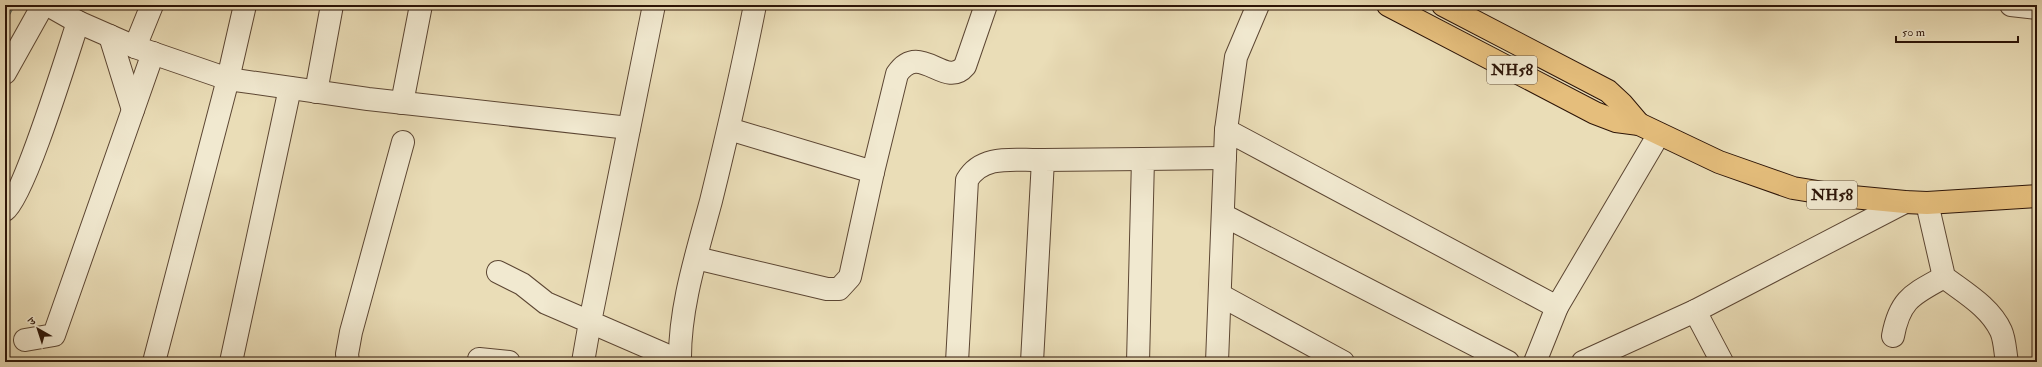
<svg xmlns="http://www.w3.org/2000/svg" width="2042" height="367" font-family="'IM FELL Double Pica','Noto Serif Devanagari',serif">
<style>
.water{fill:#98bcaa;stroke:#6d7969}
.lines{fill:none;stroke-linecap:round;stroke-linejoin:round}
.minor-casing{stroke:#5c4633;stroke-width:24}
.highway-casing{stroke:#2c1407;stroke-width:24}
.minor{stroke:#f1e9d0;stroke-width:22}
.highway{stroke:#e5be7c;stroke-width:22}
.labels{text-anchor:middle;dominant-baseline:central;stroke-width:3;stroke-linejoin:round;paint-order:stroke}
.shield{fill:#f1e9d0;stroke:#675443;stroke-width:1}
.shield-label{font-size:16px;font-weight:bold;fill:#2c1407}
</style>
<rect width="100%" height="100%" fill="#eaddb7"/>
<filter id="stains"><feTurbulence type="fractalNoise" baseFrequency=".005" numOctaves="4"/><feColorMatrix values="0 0 0 0 .2 0 0 0 0 .09 0 0 0 0 .02 0 0 0 .5 -.17"/></filter>
<radialGradient id="worn" r=".72"><stop offset=".6" stop-color="#630" stop-opacity="0"/><stop offset="1" stop-color="#630" stop-opacity=".3"/></radialGradient>
<path class="water" d="M5,5H15L5,23Z"/>
<g class="lines">
<g class="minor-casing">
<g id="minor">
<path d="M48,5L78,22L135,47L228,79L368,99L629,128"/>
<path d="M654,5L590,322L680,361"/>
<path d="M2011,5L2037,8"/>
<path d="M110,36L133,110"/>
<path d="M135,47L152,5"/>
<path d="M5,73L43,5"/>
<path d="M316,92L332,5"/>
<path d="M402,103L421,5"/>
<path d="M729,129L873,172L897,74C920,40 945,90 965,66L986,5"/>
<path d="M1226,130L1236,57L1258,5"/>
<path d="M1927,203L1944,277C1965,293 1990,307 2001,331C2005,340 2005,352 2007,362"/>
<path d="M5,210C24,197 68,52 78,22"/>
<path d="M1223,215L1508,362"/>
<path d="M696,258L827,289H839L850,277L873,172"/>
<path d="M498,272L522,284L546,303L590,322L583,362"/>
<path d="M1220,295L1343,362"/>
<path d="M1695,311L1722,362"/>
<path d="M1893,336C1900,298 1914,294 1944,277"/>
<path d="M25,340L54,335L153,53"/>
<path d="M479,359L509,362"/>
<path d="M154,362L228,79L245,5"/>
<path d="M231,362L290,88"/>
<path d="M348,362L347,354L351,332L403,142"/>
<path d="M680,362C679,308 697,253 711,201C727,136 742,71 755,5"/>
<path d="M957,362L967,180C983,153 1016,161 1043,160"/>
<path d="M1032,362L1043,160L1143,159"/>
<path d="M1138,362L1143,159L1225,158"/>
<path d="M1217,362L1226,130L1557,307L1659,134"/>
<path d="M1535,362L1557,307"/>
<path d="M1583,362L1695,311L1905,202"/>
</g>
</g>
<g class="highway-casing">
<g id="highway">
<path d="M1388,5L1595,113L1616,121L1639,124L1719,162L1793,188L1842,196L1905,202L1927,203L2037,196"/>
<path d="M1443,5L1608,91L1622,104L1639,124"/>
</g>
</g>
<use href="#minor" class="minor"/>
<use href="#highway" class="highway"/>
</g>
<g class="labels">
<g class="shield">
<rect x="1487" y="56" width="50" height="28" rx="3"/>
<rect x="1807" y="181" width="50" height="28" rx="3"/>
</g>
<g class="shield-label">
<text x="1512" y="70">NH58</text>
<text x="1832" y="195">NH58</text>
</g>
</g>
<rect width="2042" height="367" fill="none" stroke="#eaddb7" stroke-width="20"/>
<rect x="6" y="6" width="2030" height="355" fill="none" stroke="#2c1407" stroke-width="2"/>
<rect x="10" y="10" width="2022" height="347" fill="none" stroke="#2c1407"/>
<g transform="translate(38 329) rotate(321)" stroke="#f1e9d0" stroke-width="3" paint-order="stroke">
<path d="M0-3L7 15L0 10L-7 15Z" fill="#2c1407"/>
<text y="-6" font-size="11" font-weight="bold" text-anchor="middle" fill="#2c1407">उ</text>
</g>
<path d="M1896 36v6h122v-6" fill="none" stroke="#2c1407" stroke-width="2"/>
<text x="1902" y="36" font-size="12" fill="#2c1407" stroke="#f1e9d0" stroke-width="3" paint-order="stroke">50 m</text>
<rect width="100%" height="100%" filter="url(#stains)"/>
<rect width="100%" height="100%" fill="url(#worn)"/>
</svg>
